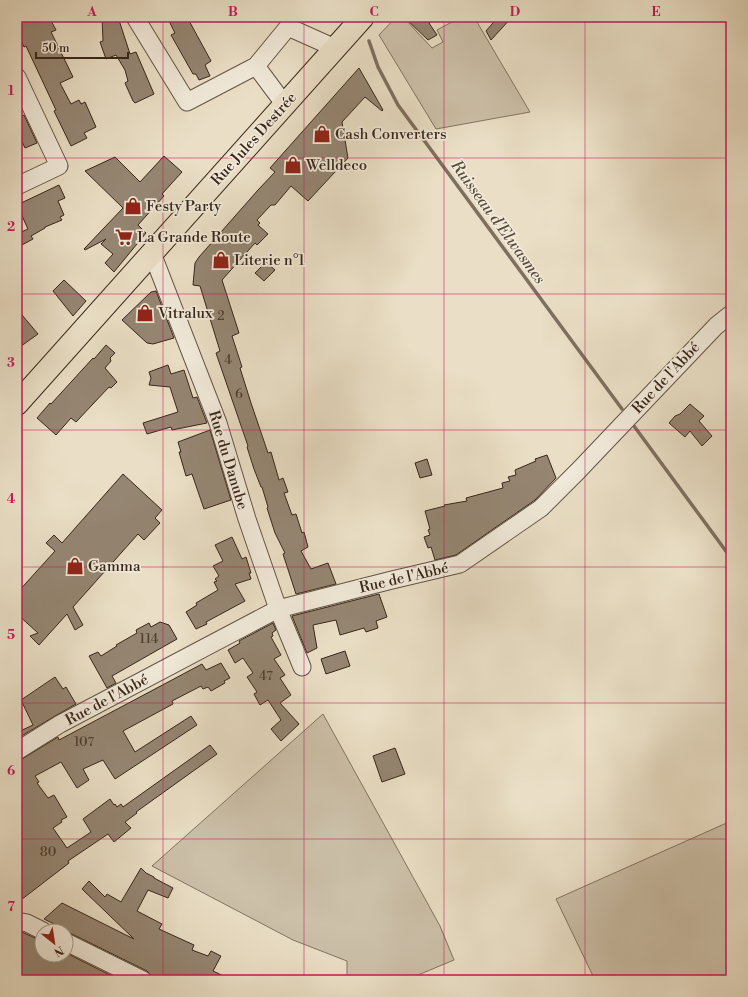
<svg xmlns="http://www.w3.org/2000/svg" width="748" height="997" font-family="'Libre Bodoni',serif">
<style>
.green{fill:#ccc0a9;stroke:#827362}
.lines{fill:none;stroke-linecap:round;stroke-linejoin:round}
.stream{stroke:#7e6f5e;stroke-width:3.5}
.building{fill:#958673;stroke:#38261a}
.minor-casing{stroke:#645445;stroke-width:19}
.major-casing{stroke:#38261a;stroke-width:24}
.minor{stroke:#f1eada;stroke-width:17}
.major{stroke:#eadfc6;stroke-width:22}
.grid{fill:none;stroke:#c2185b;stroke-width:1;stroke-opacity:0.55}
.labels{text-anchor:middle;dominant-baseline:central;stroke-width:3.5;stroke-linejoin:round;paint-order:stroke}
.number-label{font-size:13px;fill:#4f3e30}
.poi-label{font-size:15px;fill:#38261a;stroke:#f1eada;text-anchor:start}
.street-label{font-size:15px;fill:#38261a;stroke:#f1eada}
.water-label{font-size:16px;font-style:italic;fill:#5b4b3c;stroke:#f1eada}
.neatline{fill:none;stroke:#c2185b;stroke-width:1.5}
.grid-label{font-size:13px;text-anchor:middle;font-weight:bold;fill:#c2185b}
</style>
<rect width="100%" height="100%" fill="#eadfc6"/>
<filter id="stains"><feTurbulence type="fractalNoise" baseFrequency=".005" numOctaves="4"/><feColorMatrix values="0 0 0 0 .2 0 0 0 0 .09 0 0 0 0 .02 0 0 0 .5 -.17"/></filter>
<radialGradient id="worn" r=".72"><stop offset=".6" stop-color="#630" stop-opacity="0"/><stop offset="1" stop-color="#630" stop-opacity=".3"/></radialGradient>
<g class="green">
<path d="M396,17H403L432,48L443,42L437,30L461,17H474L530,112L436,129L379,35Z"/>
<path d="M323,714L440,926L454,960L406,980H347V961L293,940L152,866Z"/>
<path d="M731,821V980H595L556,899Z"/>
</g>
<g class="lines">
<g class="stream">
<path d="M369,41L378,67L398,105L622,409"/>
<path d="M634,426L731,558"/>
</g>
</g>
<g class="building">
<path d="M17,17H49L56,30L51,32L73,77L60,83L71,104L79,100L81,104L85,102L96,127L84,133L87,138L71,146L54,111L56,110L26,46L24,47L17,32Z"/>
<path d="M102,17H118L130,54L136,52L154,94L135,103L133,101L125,83L128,81L125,70L116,55L106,59L100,42L103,41Z"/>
<path d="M167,17H187L211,61L205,65L210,76L199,80L196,74H193L171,35L175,33Z"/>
<path d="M404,17H438L429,23L437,35L428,40Z"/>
<path d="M498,17H512L491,40L486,31Z"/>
<path d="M359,68L383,110L382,111L365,97L342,122L348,158L308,201L291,186L275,205H271L257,220L260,223L258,225L268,234L257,245L255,243L222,280L239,333L232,336L242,367L240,368L251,403L268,453L271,452L279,480L283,478L288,492L284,493L292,515L296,514L302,533L304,532L308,547L301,551L311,569L328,563L336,584L296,594L283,554L285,553L275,533L267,508L268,507L262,487H261L254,469L247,447L248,446L216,353L220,351L200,286L193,285L195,263L199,257L258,190L275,172L270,168Z"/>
<path d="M24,115L37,143L25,148L17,131V118Z"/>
<path d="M164,156L182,172L162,194L164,196L138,225L146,233L114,272L105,263L113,254L101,244L106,239L85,250L84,249L123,208L85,171L115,157L140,182Z"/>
<path d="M59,185L65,198L58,201L64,215L60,217L62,220L45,227V228L31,236L33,239L20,246L17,239V234L28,229L17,205Z"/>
<path d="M266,262L275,270L264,281L255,273Z"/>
<path d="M64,280L86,301L73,316L53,291Z"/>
<path d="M156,291L174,338L153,344L147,343L122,320L151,292Z"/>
<path d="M17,309L38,334L17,349Z"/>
<path d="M106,345L115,353L110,358L111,361L105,368L117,382L111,388L109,387L76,422L71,418L56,435L37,418L50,403L51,404L93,358L94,359Z"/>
<path d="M168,365L171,374L184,370L193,398L197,397L207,423L172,430L171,427L147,434L143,423L178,412L170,387L149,385L151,378L149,372Z"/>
<path d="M690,404L704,416L699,421L712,436L702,446L690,431L685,437L669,423L675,416L680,414Z"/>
<path d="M210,430L231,500L204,509L192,474L186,476L179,452H181L178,442Z"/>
<path d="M547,455L556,478L535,500L456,555L435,560L431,547L428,548L424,537L430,535L428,530L430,529L425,511L445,506L444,505L467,501L466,498L503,488L502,483L510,481L508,477L516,475L515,470L536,461L535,459Z"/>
<path d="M427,459L432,475L420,478L415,463Z"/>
<path d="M123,474L162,510L155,518L160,523L144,540L138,534L73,607L83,625L75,630L67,614L39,645L30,636L38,633L17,614V593L55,551L46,543L54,535L62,543Z"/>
<path d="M232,537L242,559L246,557L251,573H249L251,579L235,584L245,601L206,622L207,624L196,629L186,612L197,605L196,603L218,590L214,582L217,581L215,579L219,576L213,566L223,561L215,545Z"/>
<path d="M379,594L387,617L376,621L378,628L366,632L364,628L340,635L336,620L313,625L317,648L307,653L292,616Z"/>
<path d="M160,622L169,625L177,639L112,676L116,683L107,688L89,656L98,652L101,656L117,646L116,645L137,633L136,630L149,623L151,627Z"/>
<path d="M273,623L276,630L272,633L273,636L271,637L281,655L274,659L285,675L280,678L291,695L280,703L299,724L281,741L271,729L281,720L268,700L260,705L254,694L257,692L247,677L253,673L243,658L235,663L228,650L240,643L239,641Z"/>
<path d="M345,651L350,666L326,674L321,659Z"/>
<path d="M221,663L230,678L224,681L225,683L211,691L208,687L203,689L201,686L172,701L173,704L123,731L135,752L191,716L197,725L115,779L103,760L83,769L89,780L77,788L61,762L35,776L39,782L37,783L48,798L54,795L67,817L61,820L62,822L53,828L67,848L91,832L83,819L110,799L114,805L115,804L117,807L121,804L123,807L210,745L217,754L136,812L137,813L125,822L131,828L114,842L108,834L68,861L69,863L17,903V761L22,759L58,737L59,740L202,664L206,670Z"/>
<path d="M55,677L63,689L66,687L76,704L55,716L20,737L18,732L33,725L21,700Z"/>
<path d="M395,748L405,774L382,782L373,756Z"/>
<path d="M141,868L146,873L154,877V878L173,888L168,898L148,890L137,911L162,924L159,929L194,945L192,950L208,956L211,951L221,956L213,971L232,980H153L151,975L147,971L70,933L66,932V930L44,919L62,903L134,939L82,889L89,881L105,897L107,894L121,902Z"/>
<path d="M17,931L24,933L42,941V955H66V953L120,980H17Z"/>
</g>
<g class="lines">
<g class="minor-casing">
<g id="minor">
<path d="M135,17L187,102L256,66L288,27"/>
<path d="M288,27L335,48"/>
<path d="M256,66L285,105"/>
<path d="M17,77L59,166L17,186"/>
<path d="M152,253L218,423L247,519L278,609L302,667"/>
<path d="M17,751L60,724L278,609L392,580L460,564L541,508L578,471L716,326L731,314"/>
<path d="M17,921L27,923L43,931"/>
<path d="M66,942L143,980"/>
</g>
</g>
<g class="major-casing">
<path id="major" d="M17,404L363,17"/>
</g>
<use href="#minor" class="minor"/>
<use href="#major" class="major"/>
</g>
<path class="grid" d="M163,17V980M304,17V980M444,17V980M585,17V980M17,158H731M17,294H731M17,430H731M17,567H731M17,703H731M17,839H731"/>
<defs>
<g id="shop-bare" transform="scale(1.38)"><path d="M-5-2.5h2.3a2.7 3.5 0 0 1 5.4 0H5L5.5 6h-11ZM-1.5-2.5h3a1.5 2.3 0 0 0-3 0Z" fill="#8f2418" stroke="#f1eada" stroke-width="2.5" paint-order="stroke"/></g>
<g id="supermarket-bare" transform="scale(1.38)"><path d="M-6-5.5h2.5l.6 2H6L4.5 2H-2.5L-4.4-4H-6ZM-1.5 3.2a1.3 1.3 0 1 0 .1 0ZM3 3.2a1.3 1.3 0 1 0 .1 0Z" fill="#8f2418" stroke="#f1eada" stroke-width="2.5" paint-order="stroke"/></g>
</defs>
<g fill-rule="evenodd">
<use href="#shop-bare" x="322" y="134"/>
<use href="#shop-bare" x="293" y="165"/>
<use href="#shop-bare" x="133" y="206"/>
<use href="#supermarket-bare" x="124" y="237"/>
<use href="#shop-bare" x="221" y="260"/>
<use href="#shop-bare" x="145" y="313"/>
<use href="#shop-bare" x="75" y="566"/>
</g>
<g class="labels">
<g class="number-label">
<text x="221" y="316">2</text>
<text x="228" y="360">4</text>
<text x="239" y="394">6</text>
<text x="149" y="639">114</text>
<text x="266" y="676">47</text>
<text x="84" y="742">107</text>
<text x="48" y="852">80</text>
</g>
<g class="poi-label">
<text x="335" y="134">Cash Converters</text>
<text x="306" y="165">Welldeco</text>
<text x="146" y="206">Festy Party</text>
<text x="137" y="237">La Grande Route</text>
<text x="234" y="260">Literie n°1</text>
<text x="158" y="313">Vitralux</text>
<text x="88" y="566">Gamma</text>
</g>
<g class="street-label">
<text transform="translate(254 139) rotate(-48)">Rue Jules Destrée</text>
<text transform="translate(666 378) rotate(-47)">Rue de l'Abbé</text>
<text transform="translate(228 460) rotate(73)">Rue du Danube</text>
<text transform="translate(404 578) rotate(-13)">Rue de l'Abbé</text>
<text transform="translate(107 700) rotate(-28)">Rue de l'Abbé</text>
</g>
<g class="water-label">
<text transform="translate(498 222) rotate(54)">Ruisseau d'Elwasmes</text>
</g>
</g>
<rect width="748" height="997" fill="none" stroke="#eadfc6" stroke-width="44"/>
<g transform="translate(54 943) rotate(150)"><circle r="19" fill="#f1eada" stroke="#a79c8d"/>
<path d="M0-3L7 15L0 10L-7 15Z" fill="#8f2418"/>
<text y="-6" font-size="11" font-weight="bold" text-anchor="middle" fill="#38261a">N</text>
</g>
<path d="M36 52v6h92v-6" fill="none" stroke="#38261a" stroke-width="2"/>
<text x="42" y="52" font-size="12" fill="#38261a" stroke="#f1eada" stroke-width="3" paint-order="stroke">50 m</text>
<rect x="22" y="22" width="704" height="953" class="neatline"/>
<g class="grid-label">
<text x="92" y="16">A</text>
<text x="233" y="16">B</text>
<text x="374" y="16">C</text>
<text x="515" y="16">D</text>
<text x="656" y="16">E</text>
<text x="11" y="95">1</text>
<text x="11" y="231">2</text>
<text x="11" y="367">3</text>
<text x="11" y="503">4</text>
<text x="11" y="639">5</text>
<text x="11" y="775">6</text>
<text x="11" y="911">7</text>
</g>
<rect width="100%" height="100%" filter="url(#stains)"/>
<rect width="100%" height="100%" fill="url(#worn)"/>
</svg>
